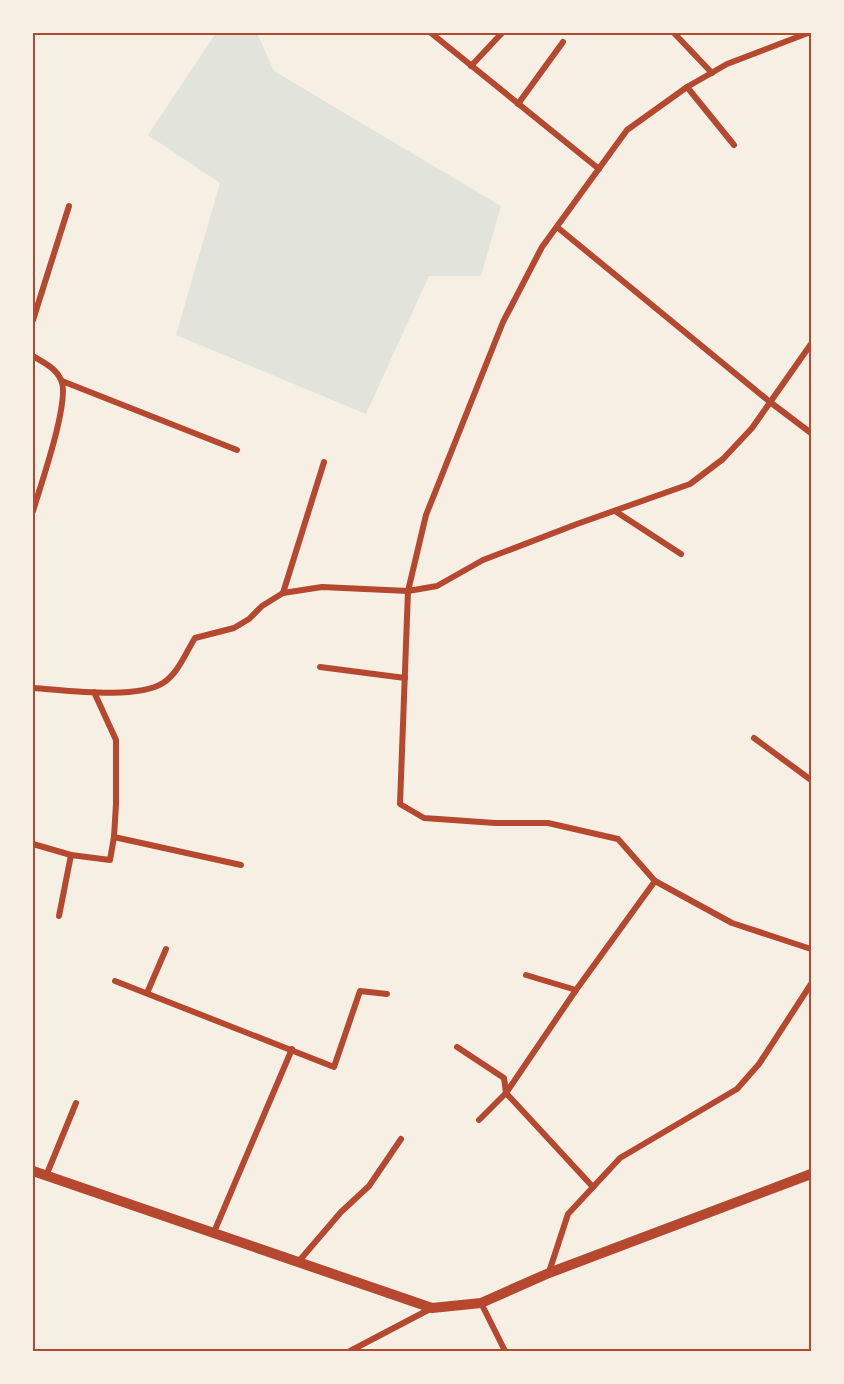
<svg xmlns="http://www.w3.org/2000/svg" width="844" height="1384" font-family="Rubik,sans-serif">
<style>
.green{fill:#e2e4dc}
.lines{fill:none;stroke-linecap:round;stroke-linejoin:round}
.minor{stroke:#b5482f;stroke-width:6}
.tertiary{stroke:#b5482f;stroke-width:10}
.neatline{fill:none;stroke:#b5482f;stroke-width:2}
</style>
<rect width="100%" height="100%" fill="#f6efe4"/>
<path class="green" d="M216,33H257L274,71L501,206L481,276H429L366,414L176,335L220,183L148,135Z"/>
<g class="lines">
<g class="minor">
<path d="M431,33L599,169"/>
<path d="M674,33L712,73"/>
<path d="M808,33L727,64L687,87L627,130L542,247L503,322L426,515L408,591L400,804L424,818L495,823H548L618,839L655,881L732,923L811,949"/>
<path d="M471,66L502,33"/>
<path d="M687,87L734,145"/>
<path d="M518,104L563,42"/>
<path d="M557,227L770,402L811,433"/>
<path d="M33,320L69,206"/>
<path d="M33,356C43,362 56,368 61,380C71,399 40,487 33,511"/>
<path d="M62,381L237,450"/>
<path d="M615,511L681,554"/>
<path d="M283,593L324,462"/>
<path d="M320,667L405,678"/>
<path d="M33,688C65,690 136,700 163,683C178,674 186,652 195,638L234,628L249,619L262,606L283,593L322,587L408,591L437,586L483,560L577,524L690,484L723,459L752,428L811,344"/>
<path d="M94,692L116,740V804L114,837L241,865"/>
<path d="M754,738L811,780"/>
<path d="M33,844L71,855L110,860L114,837"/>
<path d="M59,916L71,855"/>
<path d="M526,975L576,990"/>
<path d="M115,981L334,1067L360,991L387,994"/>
<path d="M147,993L166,949"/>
<path d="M457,1047L504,1078L506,1093L593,1187"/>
<path d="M479,1120L506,1093L576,990L655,881"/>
<path d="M46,1176L76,1103"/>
<path d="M214,1232L292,1049"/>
<path d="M299,1261L341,1212L369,1186L401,1139"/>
<path d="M549,1272L568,1214L620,1158L737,1089L759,1064L811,984"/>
<path d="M481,1303L505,1351"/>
<path d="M350,1351L432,1308"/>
</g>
<path class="tertiary" d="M33,1171L432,1308L481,1303L549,1273L811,1174"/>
</g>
<rect width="844" height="1384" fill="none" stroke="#f6efe4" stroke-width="69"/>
<rect x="34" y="34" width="776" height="1316" class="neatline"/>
</svg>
